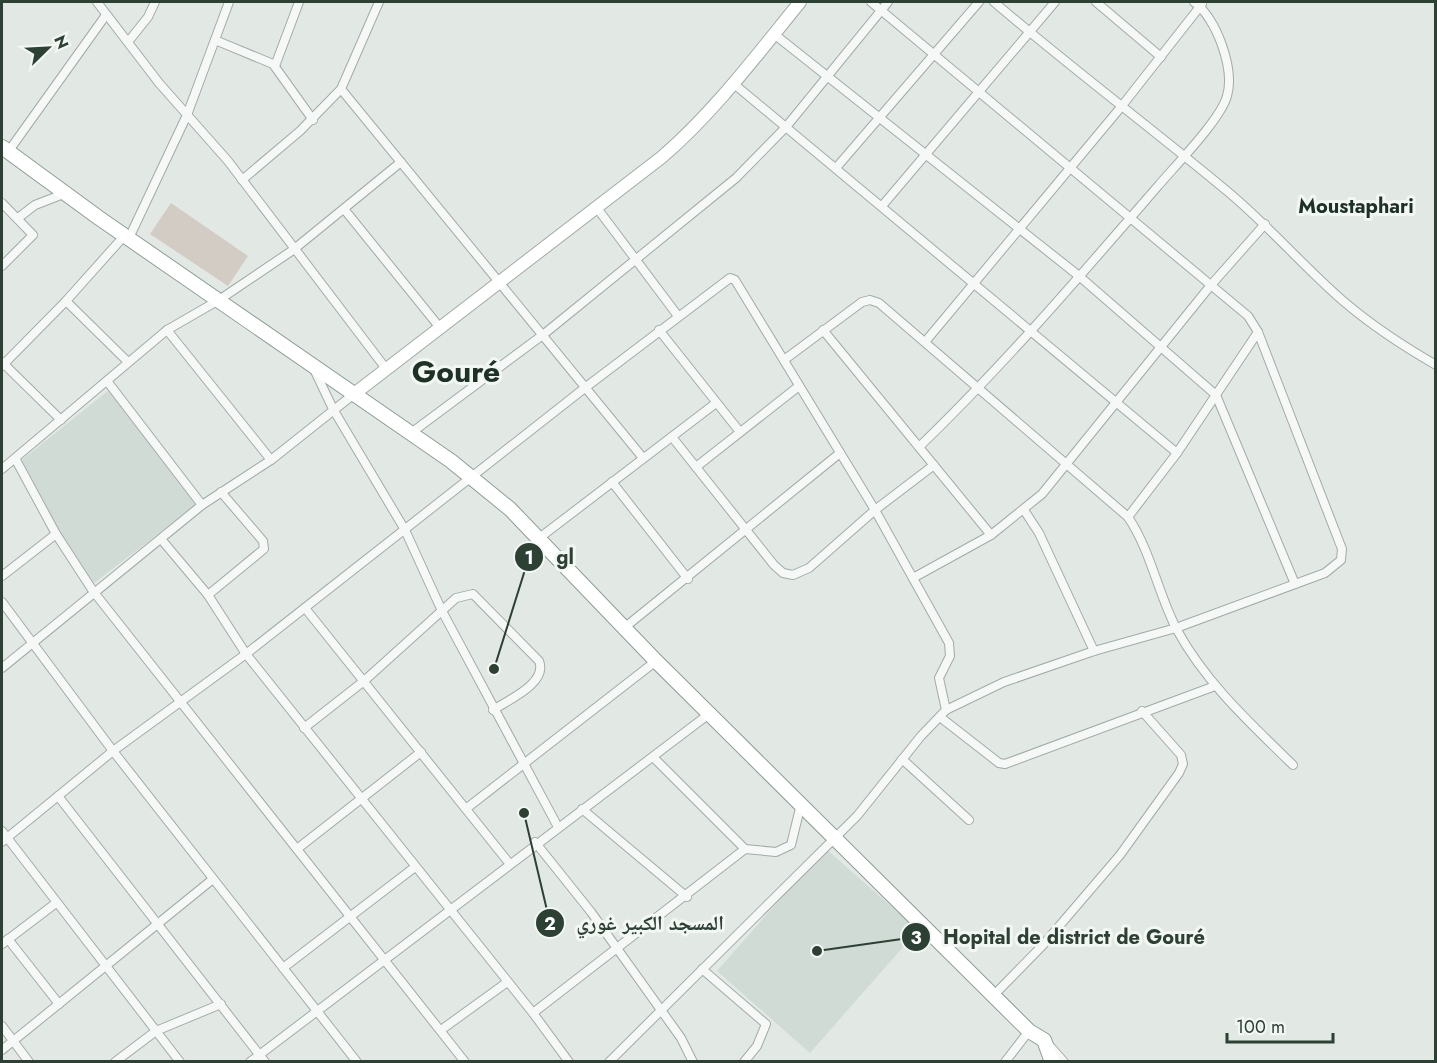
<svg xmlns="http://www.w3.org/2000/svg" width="1437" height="1063" font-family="Jost,'Noto Naskh Arabic',sans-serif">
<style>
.built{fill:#d1dbd5}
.grass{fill:#d3ccc4}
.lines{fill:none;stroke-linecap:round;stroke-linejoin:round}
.minor-casing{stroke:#a0aca5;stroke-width:10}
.secondary-casing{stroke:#a0aca5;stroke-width:14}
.trunk-casing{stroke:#8b9f93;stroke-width:16}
.minor{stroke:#f5f8f6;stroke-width:8}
.secondary{stroke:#fff;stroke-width:12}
.trunk{stroke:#fff;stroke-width:14}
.labels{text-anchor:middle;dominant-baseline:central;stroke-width:6;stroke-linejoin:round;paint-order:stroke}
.neighbourhood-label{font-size:20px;font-weight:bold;fill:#1e3127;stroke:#f2f7f4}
.town-label{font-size:30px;font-weight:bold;fill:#1e3127;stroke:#f2f7f4}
.leader{fill:none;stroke:#2c4034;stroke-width:2}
.callout-dot{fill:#2c4034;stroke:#f2f7f4;stroke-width:2}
.mark-label{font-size:18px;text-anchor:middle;font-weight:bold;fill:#fff}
.callout-label{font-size:20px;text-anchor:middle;font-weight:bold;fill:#2c4034;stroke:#f2f7f4;stroke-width:6;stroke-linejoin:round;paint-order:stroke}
</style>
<rect width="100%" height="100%" fill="#e2e9e5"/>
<g class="built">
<path d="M109,390L196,505L94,583L59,530L22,460Z"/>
<path d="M825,848L918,930L810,1053L717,971Z"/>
</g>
<path class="grass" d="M171,203L248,256L228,286L150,234Z"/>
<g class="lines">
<g class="minor-casing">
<g id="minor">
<path d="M97,2L159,83L228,161L387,370"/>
<path d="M994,2C1070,67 1150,127 1227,191C1268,225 1302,265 1342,300C1371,325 1403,346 1436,365"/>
<path d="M1096,2L1161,57"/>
<path d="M774,34L1079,276L1216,395L1295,584"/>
<path d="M215,40L273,64L313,120"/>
<path d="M128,42L148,17L155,2"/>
<path d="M275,66L299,2"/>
<path d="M734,84L1177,453"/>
<path d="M341,89L643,458"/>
<path d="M8,152L106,15"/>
<path d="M836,168L979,2"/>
<path d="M242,180L300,131L341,89L379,2"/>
<path d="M2,203L33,235L2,266"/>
<path d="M882,206L1055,2"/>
<path d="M597,208L678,316"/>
<path d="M344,209L441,329"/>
<path d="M18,218L35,205L66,193"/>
<path d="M129,238L187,115L229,2"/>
<path d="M66,301L127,361"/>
<path d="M167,330L271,460"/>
<path d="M659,330L740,432"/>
<path d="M823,330L991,535"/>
<path d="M925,342L1121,107L1202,4"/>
<path d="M784,360L862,302L870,300L879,303L1128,517C1151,551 1158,594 1177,630C1206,683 1250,723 1293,765"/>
<path d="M2,362L61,420"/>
<path d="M2,366L66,301L125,235"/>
<path d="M314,369L333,409L405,530L442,611L558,827"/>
<path d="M107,381L202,505"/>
<path d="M411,433L544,334L736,178L786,127L888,2"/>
<path d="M672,437L774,565L783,573L793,575L809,568L875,510L934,465"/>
<path d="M919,447C1004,365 1081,275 1158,186C1175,166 1221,119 1227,96C1235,69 1216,17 1194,2"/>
<path d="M16,460L56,534L93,591L465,1062"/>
<path d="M696,467L799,386"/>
<path d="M2,469L167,330L219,300L293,250L401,162"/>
<path d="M612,482L688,579"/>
<path d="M1024,510L1039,533L1094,651"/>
<path d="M1128,517L1177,453L1258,332"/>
<path d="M161,539L208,595L246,654L533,1013L569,1062"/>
<path d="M538,539L716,403"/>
<path d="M2,576L56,534"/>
<path d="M913,578L991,535L1042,494L1211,285L1265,224"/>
<path d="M208,595L264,549L263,541L221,492"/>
<path d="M2,602L113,751L357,1062"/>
<path d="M305,608L509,863"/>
<path d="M624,628L840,453"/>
<path d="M2,668L202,505L271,460L354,394"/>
<path d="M940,717L999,763L1005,764L1215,686"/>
<path d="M304,728L364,681L456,598L473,594L539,661C548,683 508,700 493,710"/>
<path d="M653,757L745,849"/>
<path d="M902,759L969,820"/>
<path d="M58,796L265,1062"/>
<path d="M467,808L656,661"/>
<path d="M582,809L687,897"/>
<path d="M2,831L180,1062"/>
<path d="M2,842L113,751L246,654L586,387L730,278L735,280L875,510L949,643L950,656L939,678L946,710"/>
<path d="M535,842L591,912L681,1038L693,1062"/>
<path d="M297,849L421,752"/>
<path d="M8,939L59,1004"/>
<path d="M2,944L56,903"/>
<path d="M283,968L415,867"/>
<path d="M702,969L766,1024L757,1046L744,1062"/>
<path d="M994,995L1043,945L1120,855L1179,773L1183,764L1181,755L1142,711"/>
<path d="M533,1013L745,849L776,852L791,845L801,804"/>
<path d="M2,1026L29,1062"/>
<path d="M441,1030L506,983"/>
<path d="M1048,1044L1064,1062"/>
<path d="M2,1050L213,879"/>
<path d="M115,1062L156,1031L221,1004"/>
<path d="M250,1062C403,945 556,829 709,714"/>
<path d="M609,1062L857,816L921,736L946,710L1004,682L1094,651L1176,628L1325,573L1341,560L1342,549L1258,332L1248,316L871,2"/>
<path d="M1005,1062L1029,1031"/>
</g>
</g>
<g class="secondary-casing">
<path id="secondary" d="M354,394L662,157C715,111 756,56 800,2"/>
</g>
<g class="trunk-casing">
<path id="trunk" d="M2,147L99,218L451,461L510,509L656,661L1029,1031L1044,1040L1052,1062"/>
</g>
<use href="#minor" class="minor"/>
<use href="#secondary" class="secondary"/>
<use href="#trunk" class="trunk"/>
</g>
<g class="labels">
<g class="neighbourhood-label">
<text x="1356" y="206">Moustaphari</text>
</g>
<g class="town-label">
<text x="456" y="371">Gouré</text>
</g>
</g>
<path class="leader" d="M494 669L529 557M524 813L550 923M817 951L916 937"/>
<g class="callout-dot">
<circle cx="494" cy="669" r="6"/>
<circle cx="524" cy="813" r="6"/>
<circle cx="817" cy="951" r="6"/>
<circle cx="529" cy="557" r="15"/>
<circle cx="550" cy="923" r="15"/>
<circle cx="916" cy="937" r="15"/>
</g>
<g class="mark-label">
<text x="529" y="564">1</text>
<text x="550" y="930">2</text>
<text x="916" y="944">3</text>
</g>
<g class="callout-label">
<text x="565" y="564">gl</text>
<text x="650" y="930">المسجد الكبير غوري</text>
<text x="1074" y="944">Hopital de district de Gouré</text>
</g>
<rect width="1437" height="1063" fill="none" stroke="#2c4034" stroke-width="6"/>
<g transform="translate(48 48) rotate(66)" stroke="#f2f7f4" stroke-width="4.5" paint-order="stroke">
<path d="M0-4.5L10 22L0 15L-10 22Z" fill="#2c4034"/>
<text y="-9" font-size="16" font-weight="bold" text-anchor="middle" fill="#2c4034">N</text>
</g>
<path d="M1227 1033v9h106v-9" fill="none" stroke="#2c4034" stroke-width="3"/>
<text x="1236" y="1033" font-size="18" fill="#2c4034" stroke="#f2f7f4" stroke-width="4.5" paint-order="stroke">100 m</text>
</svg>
